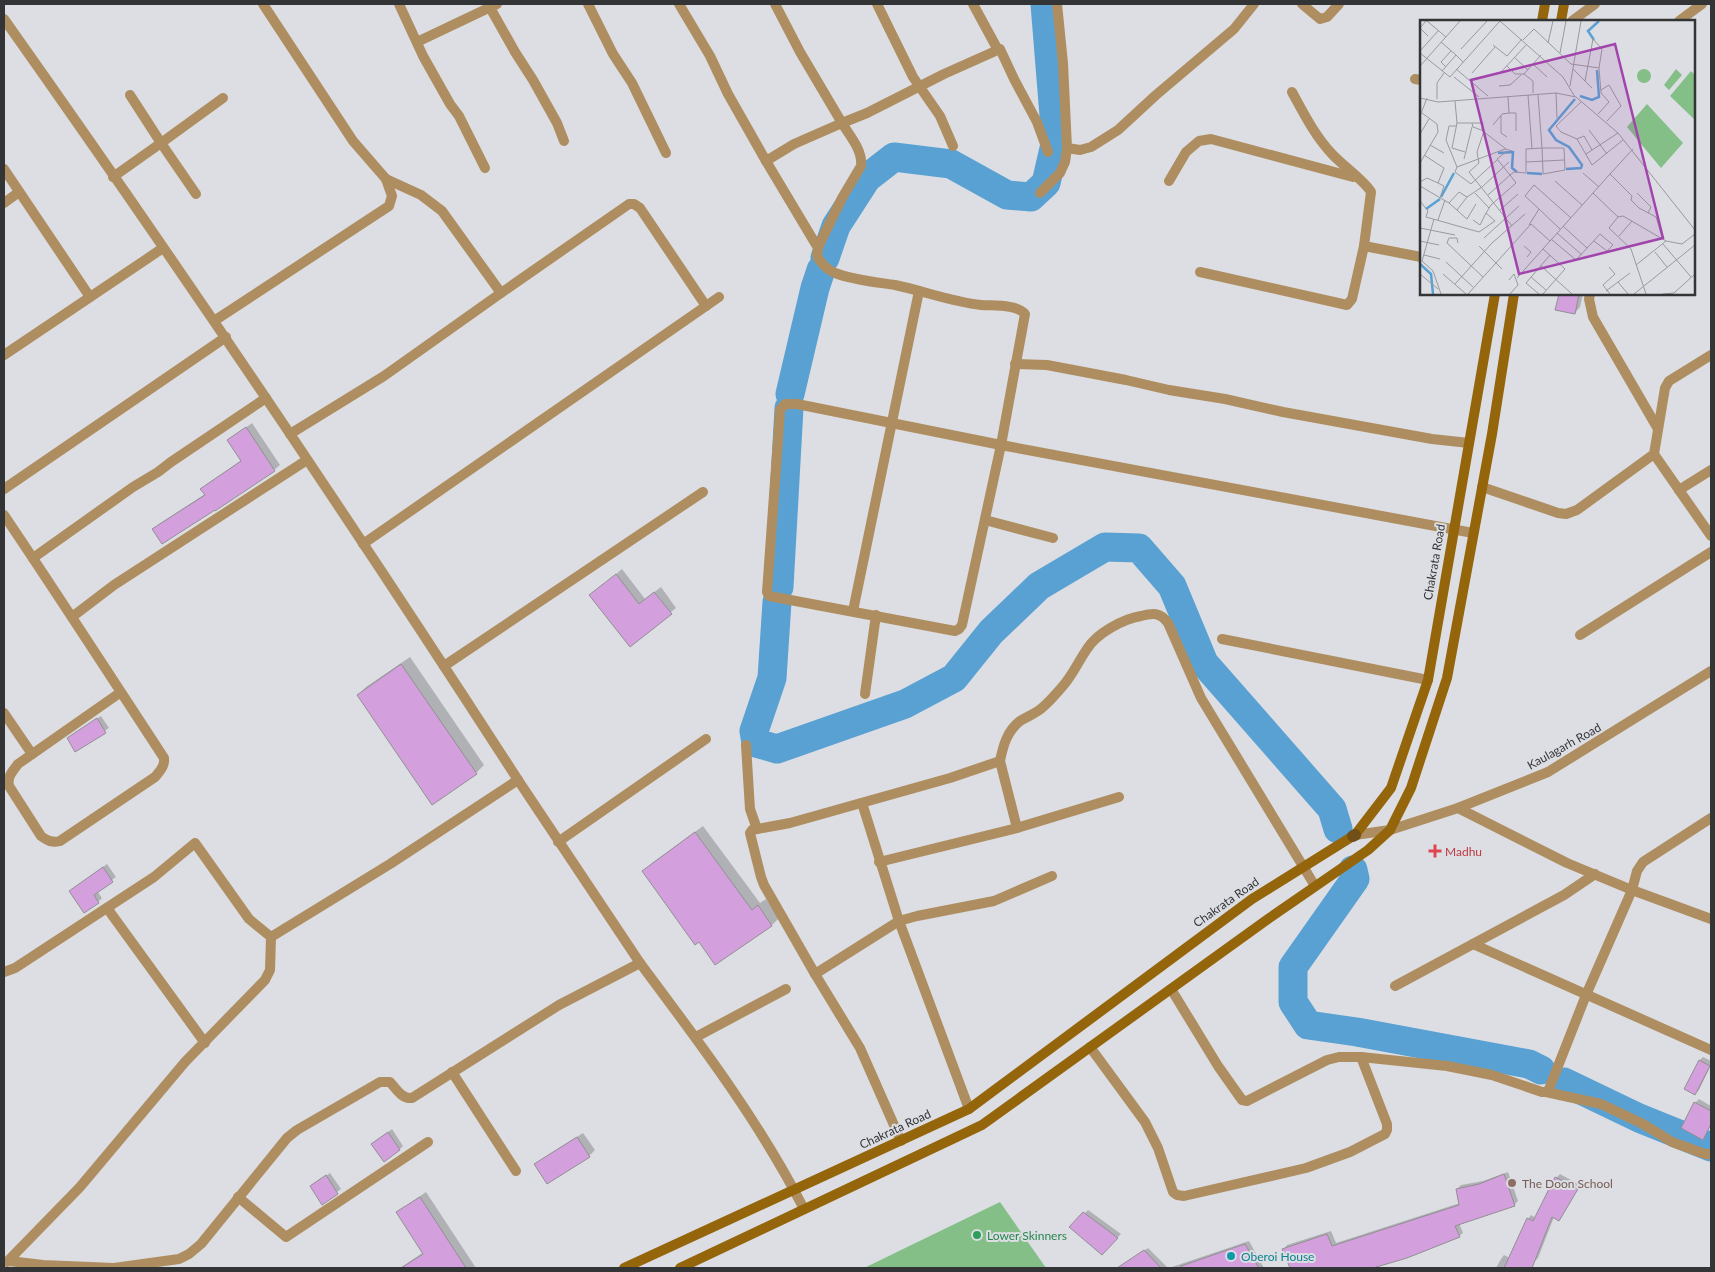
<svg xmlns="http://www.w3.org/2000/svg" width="1715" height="1272" font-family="Lato,sans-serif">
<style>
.green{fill:#85bf88}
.shadow{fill:#0003}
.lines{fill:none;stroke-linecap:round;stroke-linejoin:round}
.river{stroke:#58a1d2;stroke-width:29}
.building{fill:#d3a0dd;stroke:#928f93}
.minor{stroke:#ae8e60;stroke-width:10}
.tertiary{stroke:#ae8e60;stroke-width:10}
.secondary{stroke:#94650b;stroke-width:10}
.primary{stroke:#714f17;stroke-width:12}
.health-dot{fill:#e0444e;stroke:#dcdee3;stroke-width:2}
.education-dot{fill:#8d6e63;stroke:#dcdee3;stroke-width:2}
.leisure-dot{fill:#2e9e5b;stroke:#dcdee3;stroke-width:2}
.culture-dot{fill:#0f9aa8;stroke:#dcdee3;stroke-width:2}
.labels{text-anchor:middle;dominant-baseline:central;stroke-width:4;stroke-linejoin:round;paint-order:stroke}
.street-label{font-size:12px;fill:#333436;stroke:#dcdee3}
.health-label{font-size:12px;fill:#be3a42;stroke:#dcdee3;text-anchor:start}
.education-label{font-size:12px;fill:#785e54;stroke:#dcdee3;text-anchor:start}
.leisure-label{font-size:12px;fill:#27864d;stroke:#dcdee3;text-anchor:start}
.culture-label{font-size:12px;fill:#0d838f;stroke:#dcdee3;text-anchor:start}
.inset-river{fill:none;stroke:#58a1d2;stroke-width:2.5}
.inset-road{fill:none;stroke:#989a9e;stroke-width:1}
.view{fill:#a244ac;fill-opacity:0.15;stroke:#a244ac;stroke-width:2.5}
.inset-edge{fill:none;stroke:#333436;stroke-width:2.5}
</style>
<rect width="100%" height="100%" fill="#dcdee3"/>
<path class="green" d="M1000,1202L1046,1268H864Z"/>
<g class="shadow">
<path d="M1560,294H1583L1580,307L1575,313L1557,309Z"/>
<path d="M252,423L280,465L274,470L154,529L159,524L205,494L202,489L207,484L242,460L228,441Z"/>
<path d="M622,569L645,599L661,587L676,608L630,645L597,590Z"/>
<path d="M410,657L484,765L476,773L433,803L358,695L366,687Z"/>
<path d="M101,716L109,728L75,750L72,735Z"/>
<path d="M703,826L760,903L766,899L779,918L772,925L715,963L699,940L644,872L651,864Z"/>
<path d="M107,864L116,877L97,891L102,898L98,902L70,891Z"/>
<path d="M1703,1057L1711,1061V1065L1699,1090L1695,1094L1685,1088L1700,1060Z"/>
<path d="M1699,1099L1711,1106V1125L1703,1138L1695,1103Z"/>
<path d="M392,1129L403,1146L400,1149L372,1144Z"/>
<path d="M583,1133L595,1150L589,1156L536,1164L542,1159Z"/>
<path d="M1508,1172L1518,1201L1514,1205L1459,1223L1463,1233L1459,1236L1407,1257L1370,1268H1345L1344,1264L1330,1268H1291L1284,1249L1287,1245L1331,1231L1336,1243L1460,1203L1457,1189L1461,1185L1483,1181Z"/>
<path d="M330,1173L341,1189L322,1203L315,1183Z"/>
<path d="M1560,1174L1580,1185L1562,1215L1559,1219L1554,1217L1538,1258L1534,1262L1527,1259L1524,1268H1496L1501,1259L1504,1255L1510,1258L1528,1219L1531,1215L1536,1218L1556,1178Z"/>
<path d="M426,1192L476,1268H400L424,1252L398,1213L404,1207Z"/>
<path d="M1088,1210L1121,1234L1102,1253L1071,1227Z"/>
<path d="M1249,1241L1264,1268H1169Z"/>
<path d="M1148,1248L1168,1268H1126L1123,1265L1127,1262Z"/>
</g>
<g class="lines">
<g class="river">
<path d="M825,258L836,226L867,178L894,157L951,164L1007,195L1031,197L1046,183L1056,140L1045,4"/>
<path d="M790,394L815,288L821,270"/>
<path d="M779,587L789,408"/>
<path d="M777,602L772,678L754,731L756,743L777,749L905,704L954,678L991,632L1039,586L1105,547L1139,548L1172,586L1204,663L1332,809L1338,829"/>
<path d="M1353,870L1355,879L1293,967V1002L1308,1025L1357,1032L1529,1064L1541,1070"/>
<path d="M1564,1082L1639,1118L1711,1147"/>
</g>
</g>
<g class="building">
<path d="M1559,294H1579L1575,314L1555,310Z"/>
<path d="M246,427L275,471L215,511V510L162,544L152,529L205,495L200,489L241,461L227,440Z"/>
<path d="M616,574L639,604L654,592L672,614L630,647L589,595Z"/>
<path d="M401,664L477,774L432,805L357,695Z"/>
<path d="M97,718L106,733L75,752L67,738Z"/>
<path d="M695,832L752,910L758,905L772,926L715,965L699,942L695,945L642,871Z"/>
<path d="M103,867L113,882L94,895L99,903L84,913L69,891Z"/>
<path d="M1699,1060L1710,1066L1695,1095L1684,1089Z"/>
<path d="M1694,1102L1711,1111V1124L1703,1140L1681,1128Z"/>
<path d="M388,1132L400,1150L384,1162L371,1144Z"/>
<path d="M577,1137L590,1157L547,1184L534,1164Z"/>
<path d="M1504,1174L1515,1206L1455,1226L1460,1237L1407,1258L1373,1268H1290L1282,1249L1327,1234L1332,1246L1459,1205L1456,1189L1479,1184Z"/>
<path d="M326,1175L338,1194L322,1205L310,1186Z"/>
<path d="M1555,1177L1578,1189L1559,1221L1552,1217L1532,1268H1504L1527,1218L1533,1221Z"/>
<path d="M420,1197L466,1268H401L423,1254L396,1212Z"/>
<path d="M1083,1212L1118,1238L1102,1255L1069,1227Z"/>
<path d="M1245,1244L1259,1268H1181V1266Z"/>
<path d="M1144,1250L1161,1268H1117Z"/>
</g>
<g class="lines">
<g class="minor">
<path d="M399,4L423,56L450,104L459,116L485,168"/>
<path d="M488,4L515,52L533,80L557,123L564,141"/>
<path d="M588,4L613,54L632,83L666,153"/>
<path d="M679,4L710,56L728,94L766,161L794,144L842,123C849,135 863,150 861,166L842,198L819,245L817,254L818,258C822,264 828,270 835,273C853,280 875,282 895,285C924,291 952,302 981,305C993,306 1017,304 1025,314L1001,445L962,625L959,629L955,631L769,596L767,592L778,440L780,410L785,404H797L1001,445L1473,533"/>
<path d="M775,4L800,52L842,123L867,113L944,74L1000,49L1014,79L1037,122L1048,152"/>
<path d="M877,4L913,77L940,116L953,146"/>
<path d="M973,4L998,50"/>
<path d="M1302,4L1320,19L1327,17L1339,4"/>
<path d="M4,19C181,269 352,523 518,780"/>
<path d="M1572,21L1595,4"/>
<path d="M1679,21L1702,4"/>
<path d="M417,42L497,4"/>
<path d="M1415,79L1421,80"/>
<path d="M1292,92C1304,114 1315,136 1332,154C1342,165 1365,181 1371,192L1364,246L1421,257"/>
<path d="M130,95L161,143L223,98"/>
<path d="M1067,148L1080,150L1091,147L1118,130L1156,95L1234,29L1254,4"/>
<path d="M766,161L818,248"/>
<path d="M4,169L90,297"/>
<path d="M113,177L161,143L196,194"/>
<path d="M386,179L421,195L442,211L501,293L629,204H634L640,208L706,306"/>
<path d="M1169,181L1186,152L1199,141L1211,139L1353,177"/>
<path d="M1040,193L1060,173L1065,162L1067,148L1063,63L1057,4"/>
<path d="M4,203L19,192"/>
<path d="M1200,272L1347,305L1352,299L1364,246"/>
<path d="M1590,294L1589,299L1593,317L1658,429"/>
<path d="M214,321L389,206L392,196L386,179L353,141L263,4"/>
<path d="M4,355L163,248"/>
<path d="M1015,364L1047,365L1126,380L1169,390L1225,399L1283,412L1432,439L1469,443"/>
<path d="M290,434L384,376L501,293"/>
<path d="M1654,454L1711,536"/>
<path d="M1482,487L1558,513L1566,514L1577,510L1654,454L1665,388L1669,381L1711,355"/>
<path d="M4,489L226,337"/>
<path d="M1679,490L1711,470"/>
<path d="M4,515C58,595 111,677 164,758C165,766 160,771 155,777L60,841C52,843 48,841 41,836L9,786C7,776 13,771 18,764L121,692"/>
<path d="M985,520L1053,538"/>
<path d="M363,544L719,297"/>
<path d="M33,558L133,487L158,472L171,462L266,398"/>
<path d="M853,611L919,291"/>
<path d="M72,617L114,585L307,460"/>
<path d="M1580,635L1711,552"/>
<path d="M1222,639L1428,680"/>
<path d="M444,666L703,492"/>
<path d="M865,694L876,615"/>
<path d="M4,713L32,754"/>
<path d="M746,745L750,809L757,829"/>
<path d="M862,803L899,921L969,1109"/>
<path d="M1458,808L1567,863L1632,890L1711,919"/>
<path d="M1017,828L1119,797"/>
<path d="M558,842L706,739"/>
<path d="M879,862L1017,828L1000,761"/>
<path d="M107,908L205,1043"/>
<path d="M1473,944L1711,1050"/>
<path d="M4,972L15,968L154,877L195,843L249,919L271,937"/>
<path d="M815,974L899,921L917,916L994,901L1052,876"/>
<path d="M1395,986L1564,895L1595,874"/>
<path d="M1171,989L1218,1066L1242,1100L1247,1101L1327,1060L1339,1057H1361L1447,1066L1492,1075L1542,1092H1546L1549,1089L1586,995L1632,890L1637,871L1643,862L1711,818"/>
<path d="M696,1037L786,989"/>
<path d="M1090,1047L1145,1122L1158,1148L1173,1192L1177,1195L1184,1196L1306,1168L1350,1152L1385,1134L1387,1130V1124L1361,1057"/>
<path d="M452,1072L516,1171"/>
<path d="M1546,1092L1601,1104L1643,1124L1672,1142L1705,1154H1711"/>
<path d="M901,1141L860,1048L815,974L764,885L761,877L750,833L752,830L790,823L950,778L1000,761C1003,746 1007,731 1020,721C1028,716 1037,713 1043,707C1050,701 1056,694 1062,687C1072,676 1078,662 1087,649C1097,633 1123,619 1141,616C1153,613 1160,612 1168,623L1201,698L1315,886"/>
<path d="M238,1197L286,1237L428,1142"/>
<path d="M9,1261L43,1265L114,1268L179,1259L189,1254L201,1244L287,1138L297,1130L380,1082H390C396,1089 402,1099 412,1098L559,1005L640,963C699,1042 759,1121 804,1209"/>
<path d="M7,1262L80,1187L185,1062L265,980L270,970L271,937L390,864L518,780L640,963"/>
</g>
<path class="tertiary" d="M1355,835L1390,830L1458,808L1548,772L1711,671"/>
<g class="secondary">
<path d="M1542,21L1545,4"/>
<path d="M1561,21L1564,4"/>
<path d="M1355,835L1391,788L1428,680L1495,294"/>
<path d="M624,1268L969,1109L1252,899L1353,836"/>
<path d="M680,1268L982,1125L1268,919L1368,850L1390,830L1411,788L1447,678L1492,434L1514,294"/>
</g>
<path class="primary" d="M1353,836L1355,835"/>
</g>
<path class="health-dot" d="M1432.5 843.5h5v5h5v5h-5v5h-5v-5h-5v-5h5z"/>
<circle class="education-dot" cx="1512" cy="1183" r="5"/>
<circle class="leisure-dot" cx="977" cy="1235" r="5"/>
<circle class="culture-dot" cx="1231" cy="1256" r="5"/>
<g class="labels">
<g class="street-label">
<text transform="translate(1434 562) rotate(-80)">Chakrata Road</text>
<text transform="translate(1564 746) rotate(-29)">Kaulagarh Road</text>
<text transform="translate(1226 902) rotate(-35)">Chakrata Road</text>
<text transform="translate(895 1129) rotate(-25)">Chakrata Road</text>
</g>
<g class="health-label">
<text x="1445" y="851">Madhu</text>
</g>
<g class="education-label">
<text x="1522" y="1183">The Doon School</text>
</g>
<g class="leisure-label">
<text x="987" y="1235">Lower Skinners</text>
</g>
<g class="culture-label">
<text x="1241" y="1256">Oberoi House</text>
</g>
</g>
<g transform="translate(1420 20)">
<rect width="275" height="275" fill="#dcdee3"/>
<path d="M256,49L262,55L249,70L244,65ZM217 56a7 7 0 1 1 14 0a7 7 0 1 1-14 0ZM271,51L275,55V100L250,76ZM227,84L263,123L241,148L207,107Z" fill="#85bf88"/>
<path class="inset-river" d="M174,20L168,11L179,1M160,76L172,80L179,77L177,50M78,133L93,132L92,148L97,152M146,149L161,148L162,145L149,127L136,120L129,110L155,79M107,153L122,154M21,177L34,153M6,189L20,179M0,244L11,254L13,274"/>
<path class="inset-road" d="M6,1L0,8L8,16M7,1L26,17M103,20L114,9L151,44L179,48L181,73L189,82L178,94M21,22L36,35M128,23L133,1M73,25L87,36L102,19M41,29L67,1M0,31L18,11M0,33L30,57L80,1L143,57L155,77M140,33L146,1M94,37L108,50M113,44L127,57M1,45L40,1M87,46L95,54H104L113,61V73M26,47L21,42L31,31M36,49L68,76M153,49L172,68M22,51L36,35L43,42M81,52L107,24M52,53L75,27M104,54L121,35M34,57L59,77M165,61L173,19L182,29L179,48M79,66L90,65L101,55M150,66L161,1M181,70L189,65L201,86L187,101M136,73L137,98M108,75L112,129M0,78L18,82L136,73L156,77L198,113L275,210M17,79V63L24,53M35,81L37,103L32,128L45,132M161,82L136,106L141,112L157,119L172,145L203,120M89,93H96V111M0,96L7,78M81,96V113L87,117M37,103H52L53,107L64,111L57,132L59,143L49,152L92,206M52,103H63L62,109M73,105L82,94L89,93L88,77M37,106H29L26,120L37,147L85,129L92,131M169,110L187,134M64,112L86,129M0,114L9,99M157,119L164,116L172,130M10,125L24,133M213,129L190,154L212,176L211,180L219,188L236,197L242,217M166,134L198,113M4,135L24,148L18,163L24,166L20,178M44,139L52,107M106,142L144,140M0,143L18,112L17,104L2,93M37,147L35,152L51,164L77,140M163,153L179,167M190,154L173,173L198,197L203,196L246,221L216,245M135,161L162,185M0,162L7,158L18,163M114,165L151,198M0,166L29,183L47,199L56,184M62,167L89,142M55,173L69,188M217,173L231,187L228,193M68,175L90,155L77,139L87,131M0,181L8,191L6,197L59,212L75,201L66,193L71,185L96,163L90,155L94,152L106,153V129L122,128H144L145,150L123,154V152L122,128L118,75M29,183L39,172L47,177L62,167M119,189L140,209M37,190L47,177M80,190L98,174M198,197L189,208L211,229L226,274M14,199L2,241L13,251L21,274M18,200L25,180M53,200L60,205L66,193M109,205L119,189L105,176L114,165M143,206L167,228M0,208L35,215M137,213L162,235M199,216L212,201M64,218L99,186M131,219L156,240L180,214L193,225L187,231L174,221M0,221L19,225M246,221L262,224L275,214M38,223L37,218H29L27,223L63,257M243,224L271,257M59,226L82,249M104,226L111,232L107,237M235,232L247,247M4,235L20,239M26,242L53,267M121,246L152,274M189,247L195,254L183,265L190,274M0,254L18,269M23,254L46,274M111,257L126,270M97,258L173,173M89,260L94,254L98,265L90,274M198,262L208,274M35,264L72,223L105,194M186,271L210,253M48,274L111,204L130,221M119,274L106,263L130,235M123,274L145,249L123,229M214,274L275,225M243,274L254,273L275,254"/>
<path class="view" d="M195,24L243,218L99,254L51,60Z"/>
<rect width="275" height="275" class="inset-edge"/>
</g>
<rect width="1715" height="1272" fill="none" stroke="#333436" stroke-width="10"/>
</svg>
